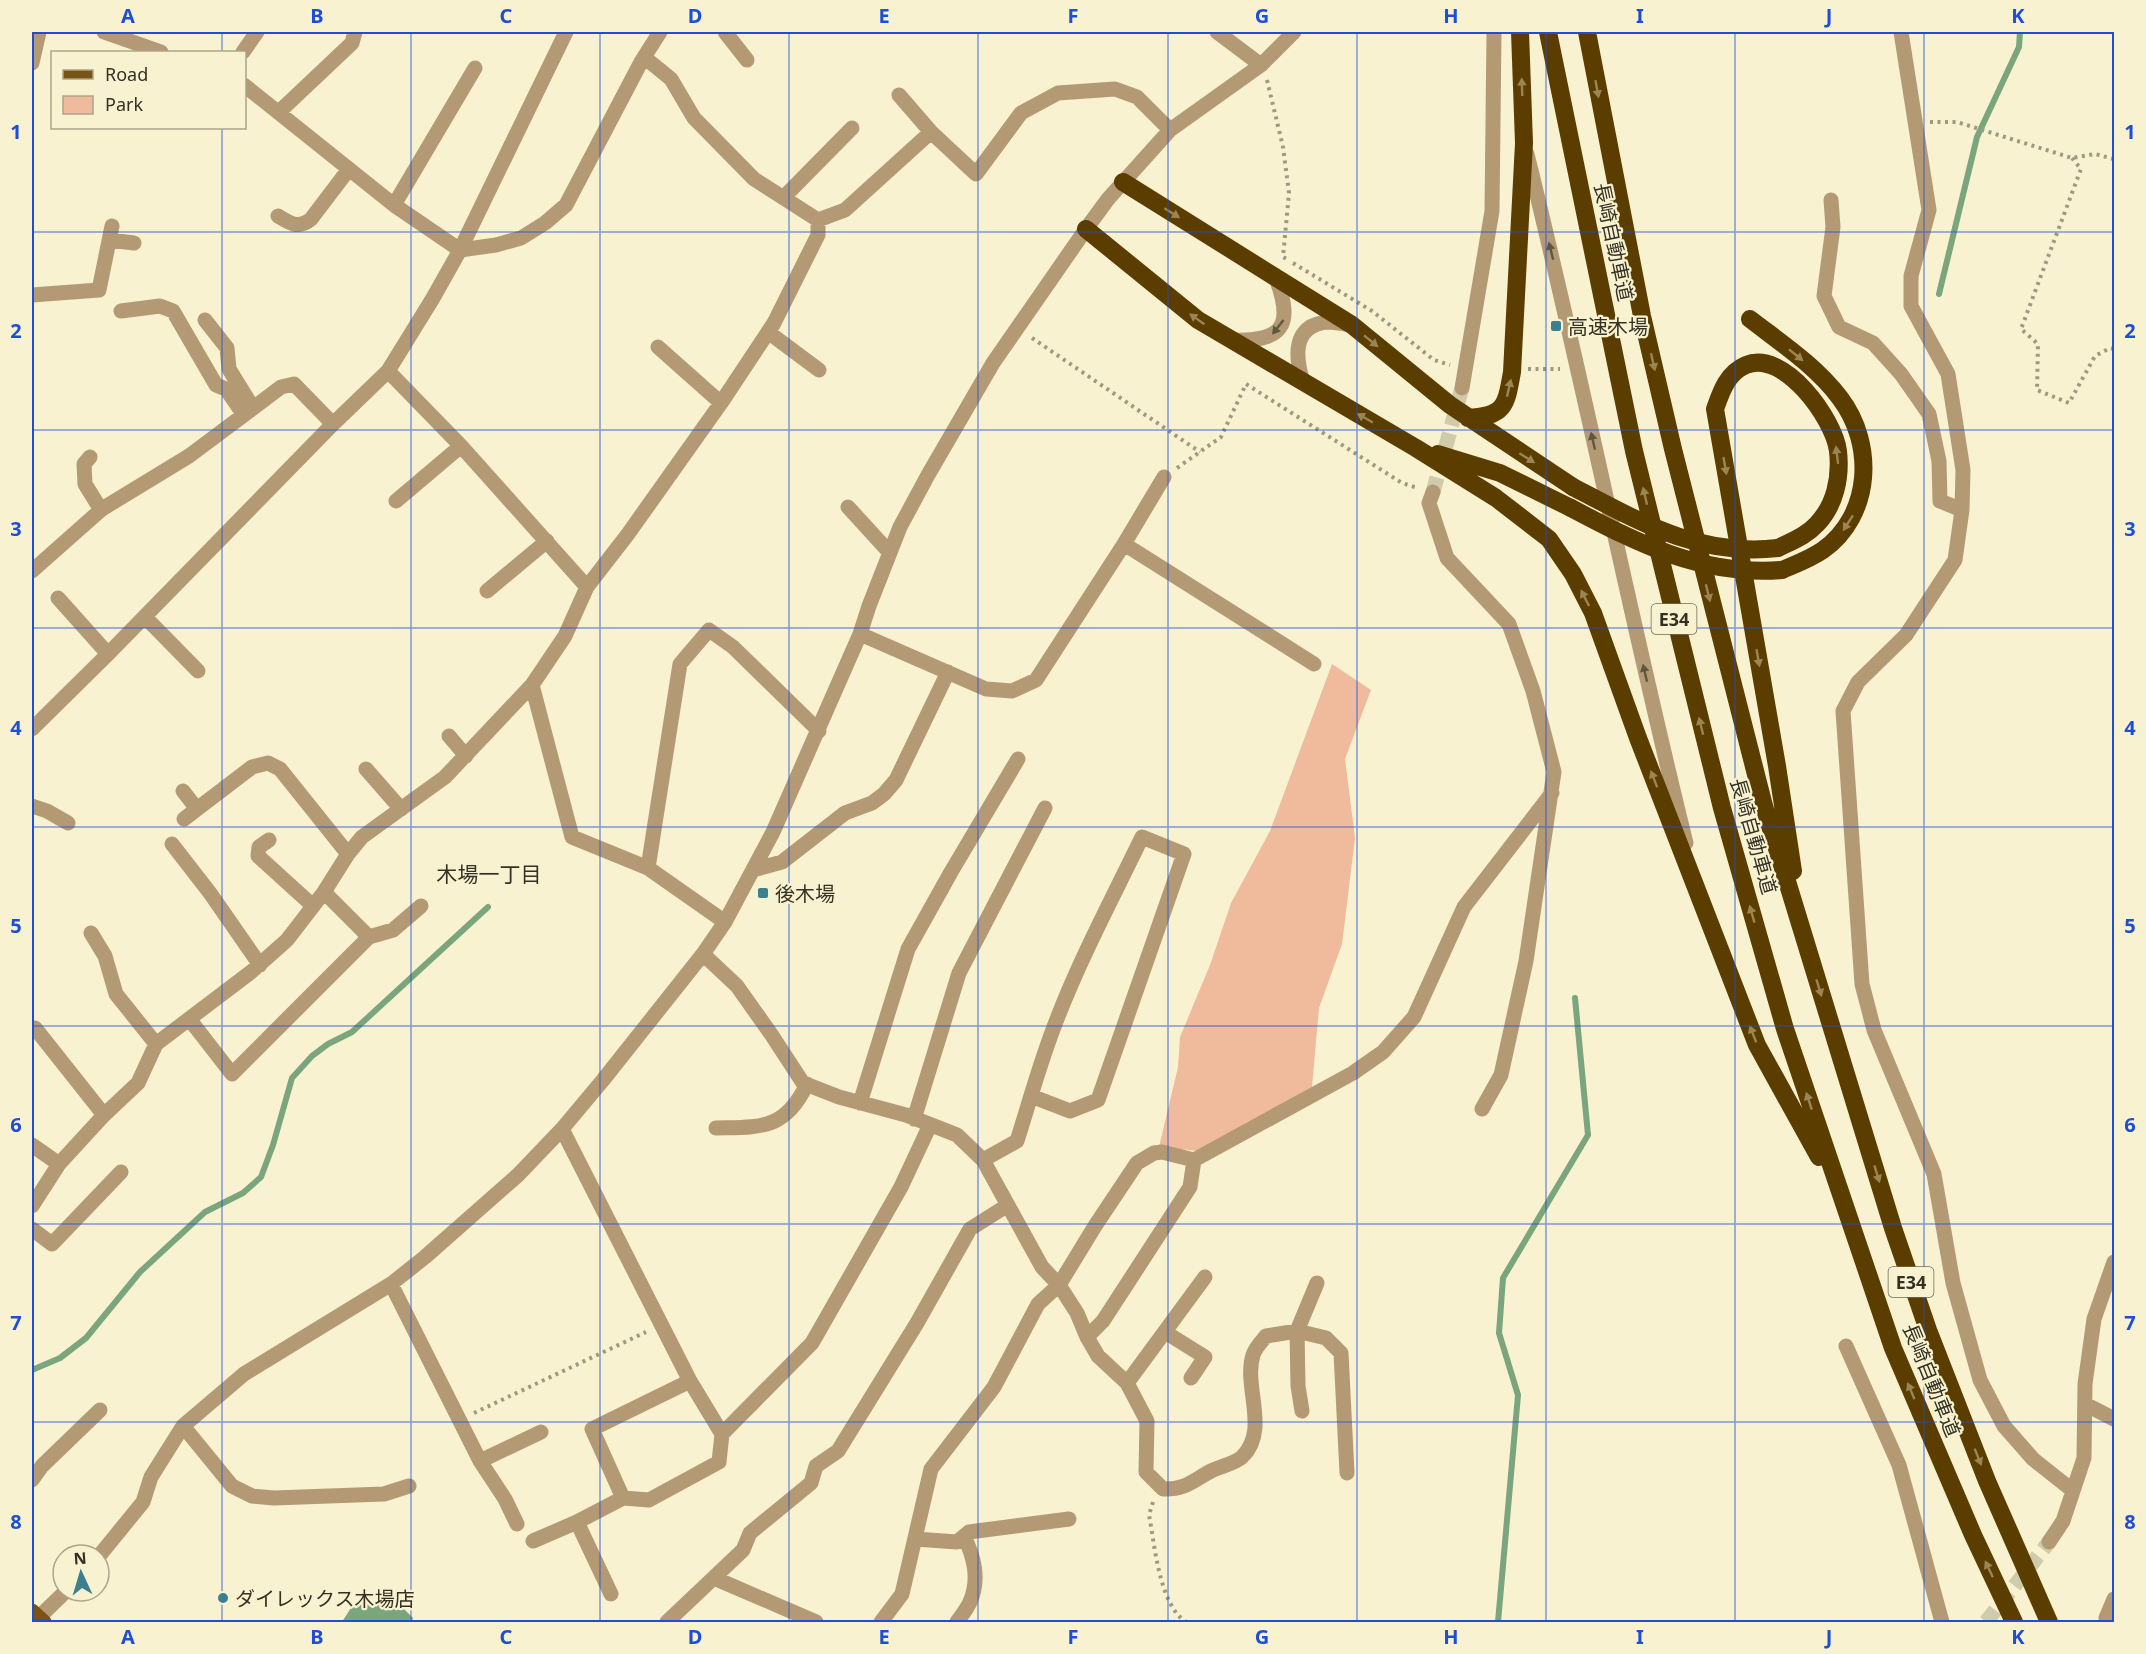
<svg xmlns="http://www.w3.org/2000/svg" width="2146" height="1654" font-family="'Noto Sans','Noto Sans JP',sans-serif">
	<style>
		.green { fill: #efbb9c }
		.water { fill: #7ba57c }
		.lines { fill: none; stroke-linecap: round; stroke-linejoin: round }
		.stream { stroke: #7ba57c; stroke-width: 6 }
		.minor-tunnel { stroke: #d1cbae; stroke-width: 15; stroke-dasharray: 15 8; stroke-linecap: butt }
		.path { stroke: #9e9a81; stroke-width: 4; stroke-dasharray: 3 4.5; stroke-linecap: butt }
		.minor { stroke: #b49a74; stroke-width: 15 }
		.major { stroke: #785311; stroke-width: 15 }
		.highway { stroke: #5c3d00; stroke-width: 18 }
		.highway-bridge { stroke: #5c3d00; stroke-width: 18 }
		.oneway { fill: #9a8553 }
		.oneway2 { fill: #615640 }
		.grid { fill: none; stroke: #1d4ed8; stroke-width: 1.5; stroke-opacity: 0.55 }
		.poi-dot { fill: #3c808f; stroke: #f8f2d0; stroke-width: 2 }
		.labels { text-anchor: middle; dominant-baseline: central; stroke-width: 4.5; stroke-linejoin: round; paint-order: stroke }
		.shield { fill: #f8f2d0; stroke: #6f6b58; stroke-width: 1.5 }
		.shield-label { font-size: 18px; font-weight: bold; fill: #343124 }
		.street-label { font-size: 20px; fill: #343124; stroke: #f8f2d0 }
		.poi-label { font-size: 20px; fill: #343124; stroke: #f8f2d0; text-anchor: start }
		.neighbourhood-label { font-size: 21px; fill: #343124; stroke: #f8f2d0 }
		.neatline { fill: none; stroke: #1d4ed8; stroke-width: 2 }
		.grid-label { font-size: 20px; text-anchor: middle; font-weight: bold; fill: #1d4ed8 }
	</style>
	<rect width="100%" height="100%" fill="#f8f2d0"/>
	<path class="green" d="M1332,664L1371,690L1345,759L1355,838L1342,944L1319,1008L1312,1087L1208,1152L1159,1147L1178,1067L1180,1037L1210,965L1231,903L1270,831Z"/>
	<path class="water" d="M354,1603L401,1606L413,1618L412,1622H342Z"/>
	<g class="lines">
		<path class="stream" d="M1939,294L1977,137L2019,47L2020,32
			M32,1370L60,1358L86,1338L140,1272L205,1212L243,1193L261,1177L273,1145L292,1078L312,1056L328,1044L352,1032L488,907
			M1498,1622L1518,1395L1499,1333L1503,1278L1588,1135L1575,998"/>
		<path class="minor-tunnel" d="M1433,492L1462,388
			M1986,1622L2049,1542"/>
		<path class="path" d="M1267,80L1283,147L1289,193L1283,257L1287,259
			M1930,122H1957L2072,158L2095,154L2114,159
			M2072,158L2081,169L2021,329L2038,344L2037,390L2069,403L2095,356L2110,348L2114,349
			M1293,263L1372,311L1434,360L1450,365
			M1032,338L1200,452
			M1528,369H1560
			M1177,468L1221,437L1246,384L1402,483L1418,488
			M474,1413L646,1332
			M1153,1502L1149,1515C1155,1546 1159,1604 1186,1622"/>
		<path class="minor" d="M104,32L161,52
			M725,32L747,60
			M1217,32L1261,65
			M1901,32L1929,210L1911,276V306L1948,374L1963,470L1962,510L1955,560L1906,635L1858,682L1843,711L1862,984L1874,1030L1934,1174L1953,1283L1980,1380L2004,1426L2033,1459L2072,1490
			M243,52L257,32
			M644,57L671,79L694,118L754,179L818,220
			M32,63L39,32
			M244,85L394,205L460,250L496,245L521,238L545,223L566,205L641,62L660,32
			M899,95L931,132
			M279,112L352,43L355,32
			M1527,154C1584,383 1629,614 1686,843
			M783,198L852,128
			M1831,200L1833,227L1824,296L1839,327L1873,343L1901,374L1929,414L1939,461L1940,501L1962,510
			M394,205L475,68
			M278,216C291,224 299,229 311,219L349,169
			M109,240L134,243
			M32,295L99,290L112,226
			M121,311L160,306L173,311L216,385L226,389L244,415
			M205,320L227,348L229,369L253,408
			M768,332L819,370
			M1231,340C1283,342 1294,326 1276,278
			M658,347L721,403
			M388,371L461,446L587,587
			M1303,382C1295,357 1292,325 1328,322C1335,322 1344,324 1352,325
			M1462,388L1492,211L1494,32
			M90,457L84,464L85,484L101,510
			M1433,492L1429,503L1447,558L1509,624L1533,691L1554,772L1526,961L1501,1075L1482,1109
			M396,501L461,446
			M848,507L890,553
			M1124,544L1314,664
			M32,571L102,509L189,456L281,387L294,384L333,424
			M487,591L547,541
			M58,598L108,654
			M145,617L198,671
			M860,634L986,689L1012,691L1036,680L1124,544L1164,477
			M532,685L572,837L648,868L725,922
			M32,729L108,654L333,424L388,371L433,298L460,250L566,32
			M449,736L466,756
			M366,769L401,809
			M183,791L197,809L252,767L268,763L280,769L348,854
			M32,806L47,811L68,823
			M184,819L197,809
			M269,840L259,847L258,856L312,905
			M172,844L210,893L260,965
			M648,868L680,664L709,630L733,647L819,731
			M753,870L782,862L845,813L872,803L884,794L896,780L948,672
			M91,933L105,956L116,994L156,1044
			M369,937L393,930L421,906
			M703,954L737,986L771,1034L803,1083L839,1097L906,1115L957,1135L983,1160L1042,1267L1059,1285L1077,1313L1087,1337L1098,1356L1127,1383L1147,1421L1146,1472L1163,1489C1186,1490 1193,1480 1213,1470C1222,1466 1236,1463 1242,1457C1270,1430 1243,1387 1253,1355C1255,1348 1262,1341 1266,1336L1297,1331L1326,1338L1341,1353L1347,1473
			M190,1020L232,1074L369,937L324,892
			M35,1028L104,1115
			M860,1103L908,949L951,872L1018,759
			M914,1119L959,973L1045,808
			M716,1128C761,1127 785,1130 807,1084
			M562,1129L690,1381L722,1434L719,1462L649,1500L623,1498L592,1429L690,1381
			M32,1145L59,1164
			M983,1160L1017,1141C1030,1100 1041,1059 1057,1019C1081,957 1113,897 1142,837L1184,854L1098,1100L1070,1111L1031,1096
			M32,1206L59,1164L104,1115L138,1083L156,1044L251,972L287,940L324,892L348,854L362,837L445,777L532,685L565,636L587,587L628,534L721,403L774,323L818,235V220L845,210L931,132L976,174L1021,113L1058,93L1115,89L1137,97L1170,130
			M32,1229L52,1244L121,1172
			M391,1284L480,1461L505,1499L517,1524
			M1165,1332L1205,1357L1191,1378
			M1087,1337L1103,1321L1190,1187L1194,1160L1353,1073L1383,1052L1414,1017L1464,907L1552,793
			M1846,1346L1899,1465L1942,1622
			M1127,1383L1205,1277
			M2085,1404L2114,1419
			M1302,1411L1298,1386L1297,1331L1317,1283
			M183,1426L232,1486L252,1496L274,1498L384,1494L409,1486
			M722,1434L812,1343L901,1187L930,1125
			M480,1461L541,1432
			M32,1480L42,1466L100,1410
			M915,1539L957,1542L969,1532L1069,1519
			M533,1541L577,1522
			M2049,1542L2063,1521L2084,1458L2085,1384L2094,1319L2114,1262
			M99,1556L143,1502L151,1477L183,1426L244,1374L391,1284L425,1257L518,1175L562,1129L603,1080L703,954L725,922L773,832L860,634L869,606L900,527L928,475L993,363L1086,229L1108,199L1170,130L1261,65L1294,32
			M714,1578L816,1622
			M611,1594L577,1522L623,1498
			M34,1622L66,1591
			M667,1622L743,1550L750,1533L811,1483L816,1466L838,1451L917,1323L970,1229L1008,1205
			M881,1622L902,1594L931,1469L994,1387L1038,1304L1059,1285L1095,1226L1137,1163L1154,1153L1162,1152L1194,1160
			M957,1622C961,1616 967,1609 970,1602C980,1579 974,1557 964,1536
			M2107,1622L2106,1618L2114,1599"/>
		<path class="major" d="M32,1611L44,1622"/>
		<path class="highway" d="M1548,32L1634,451L1722,808L1785,1029L1893,1348L1973,1535L2014,1622
			M1587,32L1642,316L1673,449L1764,806L1893,1228L1928,1330L1987,1481L2049,1622
			M1123,182L1352,325L1450,405L1573,487
			M1086,229L1198,320L1416,448L1496,498L1549,539L1573,574L1593,613L1638,738L1757,1045L1819,1157
			M1750,319C1781,343 1816,366 1840,398C1875,444 1872,515 1823,550C1810,559 1796,564 1782,570
			M1468,418C1505,416 1506,406 1512,372L1524,143L1520,32
			M1438,454L1500,473L1571,508
			M1778,548C1792,541 1806,536 1817,524C1835,505 1841,478 1838,451C1834,419 1784,349 1746,365C1727,373 1721,392 1715,409L1777,766L1793,871"/>
		<path class="highway-bridge" d="M1573,487C1640,522 1699,557 1778,548
			M1571,508C1639,544 1702,576 1782,570"/>
	</g>
	<defs><path id="oneway-solid" d="M-6-.8H1V-3.2L6.5 0L1 3.2V.8H-6Z" transform="scale(1.5)"/></defs>
	<g class="oneway">
		<use href="#oneway-solid" transform="translate(1522 87) rotate(-92)"/>
		<use href="#oneway-solid" transform="translate(1597 89) rotate(80)"/>
		<use href="#oneway-solid" transform="translate(1172 213) rotate(32)"/>
		<use href="#oneway-solid" transform="translate(1197 319) rotate(-145)"/>
		<use href="#oneway-solid" transform="translate(1371 341) rotate(39)"/>
		<use href="#oneway-solid" transform="translate(1796 355) rotate(39)"/>
		<use href="#oneway-solid" transform="translate(1653 362) rotate(77)"/>
		<use href="#oneway-solid" transform="translate(1509 388) rotate(-77)"/>
		<use href="#oneway-solid" transform="translate(1365 418) rotate(-150)"/>
		<use href="#oneway-solid" transform="translate(1837 455) rotate(-97)"/>
		<use href="#oneway-solid" transform="translate(1527 458) rotate(32)"/>
		<use href="#oneway-solid" transform="translate(1725 466) rotate(80)"/>
		<use href="#oneway-solid" transform="translate(1645 496) rotate(-103)"/>
		<use href="#oneway-solid" transform="translate(1848 523) rotate(123)"/>
		<use href="#oneway-solid" transform="translate(1708 593) rotate(76)"/>
		<use href="#oneway-solid" transform="translate(1585 598) rotate(-117)"/>
		<use href="#oneway-solid" transform="translate(1758 658) rotate(80)"/>
		<use href="#oneway-solid" transform="translate(1701 726) rotate(-104)"/>
		<use href="#oneway-solid" transform="translate(1654 779) rotate(-111)"/>
		<use href="#oneway-solid" transform="translate(1752 914) rotate(-106)"/>
		<use href="#oneway-solid" transform="translate(1819 988) rotate(73)"/>
		<use href="#oneway-solid" transform="translate(1753 1034) rotate(-111)"/>
		<use href="#oneway-solid" transform="translate(1809 1101) rotate(-108)"/>
		<use href="#oneway-solid" transform="translate(1877 1174) rotate(73)"/>
		<use href="#oneway-solid" transform="translate(1911 1391) rotate(-113)"/>
		<use href="#oneway-solid" transform="translate(1978 1457) rotate(68)"/>
		<use href="#oneway-solid" transform="translate(1989 1569) rotate(-115)"/>
	</g>
	<g class="oneway2">
		<use href="#oneway-solid" transform="translate(1551 251) rotate(-104)"/>
		<use href="#oneway-solid" transform="translate(1278 327) rotate(128)"/>
		<use href="#oneway-solid" transform="translate(1593 441) rotate(-103)"/>
		<use href="#oneway-solid" transform="translate(1645 673) rotate(-103)"/>
	</g>
	<path class="grid" d="M222,32V52M411,32V1622M600,32V1622M789,32V1622M978,32V1622M1168,32V1622M1357,32V1622M1546,32V1622M1735,32V1622M1924,32V1622M222,128V1622M32,232H2114M32,430H2114M32,628H2114M32,827H2114M32,1026H2114M32,1224H2114M32,1422H2114"/>
	<g class="poi-dot">
		<rect x="1550" y="320" width="12" height="12" rx="3"/>
		<rect x="757" y="887" width="12" height="12" rx="3"/>
		<circle cx="223" cy="1598" r="6"/>
	</g>
	<g class="labels">
		<g class="shield">
			<rect x="1651.5" y="604" width="45" height="30" rx="4.5"/>
			<rect x="1888.5" y="1267" width="45" height="30" rx="4.5"/>
		</g>
		<g class="shield-label">
			<text x="1674" y="619">E34</text>
			<text x="1911" y="1282">E34</text>
		</g>
		<g class="street-label">
			<text transform="translate(1614 242) rotate(78)">長崎自動車道</text>
			<text transform="translate(1754 836) rotate(74)">長崎自動車道</text>
			<text transform="translate(1932 1380) rotate(68)">長崎自動車道</text>
		</g>
		<g class="poi-label">
			<text x="1568" y="326">高速木場</text>
			<text x="775" y="893">後木場</text>
			<text x="235" y="1598">ダイレックス木場店</text>
		</g>
		<g class="neighbourhood-label">
			<text x="489" y="874">木場一丁目</text>
		</g>
	</g>
	<rect width="2146" height="1654" fill="none" stroke="#f8f2d0" stroke-width="66"/>
	<rect x="51" y="51" width="195" height="78" fill="#f8f2d0" stroke="#aaa58b" stroke-width="1.5"/>
	<rect x="63" y="70" width="30" height="9" fill="#785311" stroke="#aaa58b" stroke-width="1.5"/>
	<text x="105" y="81" font-size="18" fill="#343124">Road</text>
	<rect x="63" y="96" width="30" height="18" fill="#efbb9c" stroke="#aaa58b" stroke-width="1.5"/>
	<text x="105" y="111" font-size="18" fill="#343124">Park</text>
	<g transform="translate(81 1573) rotate(356)"><circle r="28" fill="#f8f2d0" stroke="#aaa58b" stroke-width="1.5"/>
	<path d="M0-4.5L10 22L0 15L-10 22Z" fill="#3c808f"/>
	<text y="-9" font-size="16" font-weight="bold" text-anchor="middle" fill="#343124">N</text>
	</g>
	<rect x="33" y="33" width="2080" height="1588" class="neatline"/>
	<g class="grid-label">
		<text x="128" y="23">A</text>
		<text x="317" y="23">B</text>
		<text x="506" y="23">C</text>
		<text x="695" y="23">D</text>
		<text x="884" y="23">E</text>
		<text x="1073" y="23">F</text>
		<text x="1262" y="23">G</text>
		<text x="1451" y="23">H</text>
		<text x="1640" y="23">I</text>
		<text x="1829" y="23">J</text>
		<text x="2018" y="23">K</text>
		<text x="16" y="139">1</text>
		<text x="2130" y="139">1</text>
		<text x="16" y="338">2</text>
		<text x="2130" y="338">2</text>
		<text x="16" y="536">3</text>
		<text x="2130" y="536">3</text>
		<text x="16" y="735">4</text>
		<text x="2130" y="735">4</text>
		<text x="16" y="933">5</text>
		<text x="2130" y="933">5</text>
		<text x="16" y="1132">6</text>
		<text x="2130" y="1132">6</text>
		<text x="16" y="1330">7</text>
		<text x="2130" y="1330">7</text>
		<text x="16" y="1529">8</text>
		<text x="2130" y="1529">8</text>
		<text x="128" y="1644">A</text>
		<text x="317" y="1644">B</text>
		<text x="506" y="1644">C</text>
		<text x="695" y="1644">D</text>
		<text x="884" y="1644">E</text>
		<text x="1073" y="1644">F</text>
		<text x="1262" y="1644">G</text>
		<text x="1451" y="1644">H</text>
		<text x="1640" y="1644">I</text>
		<text x="1829" y="1644">J</text>
		<text x="2018" y="1644">K</text>
	</g>
</svg>
